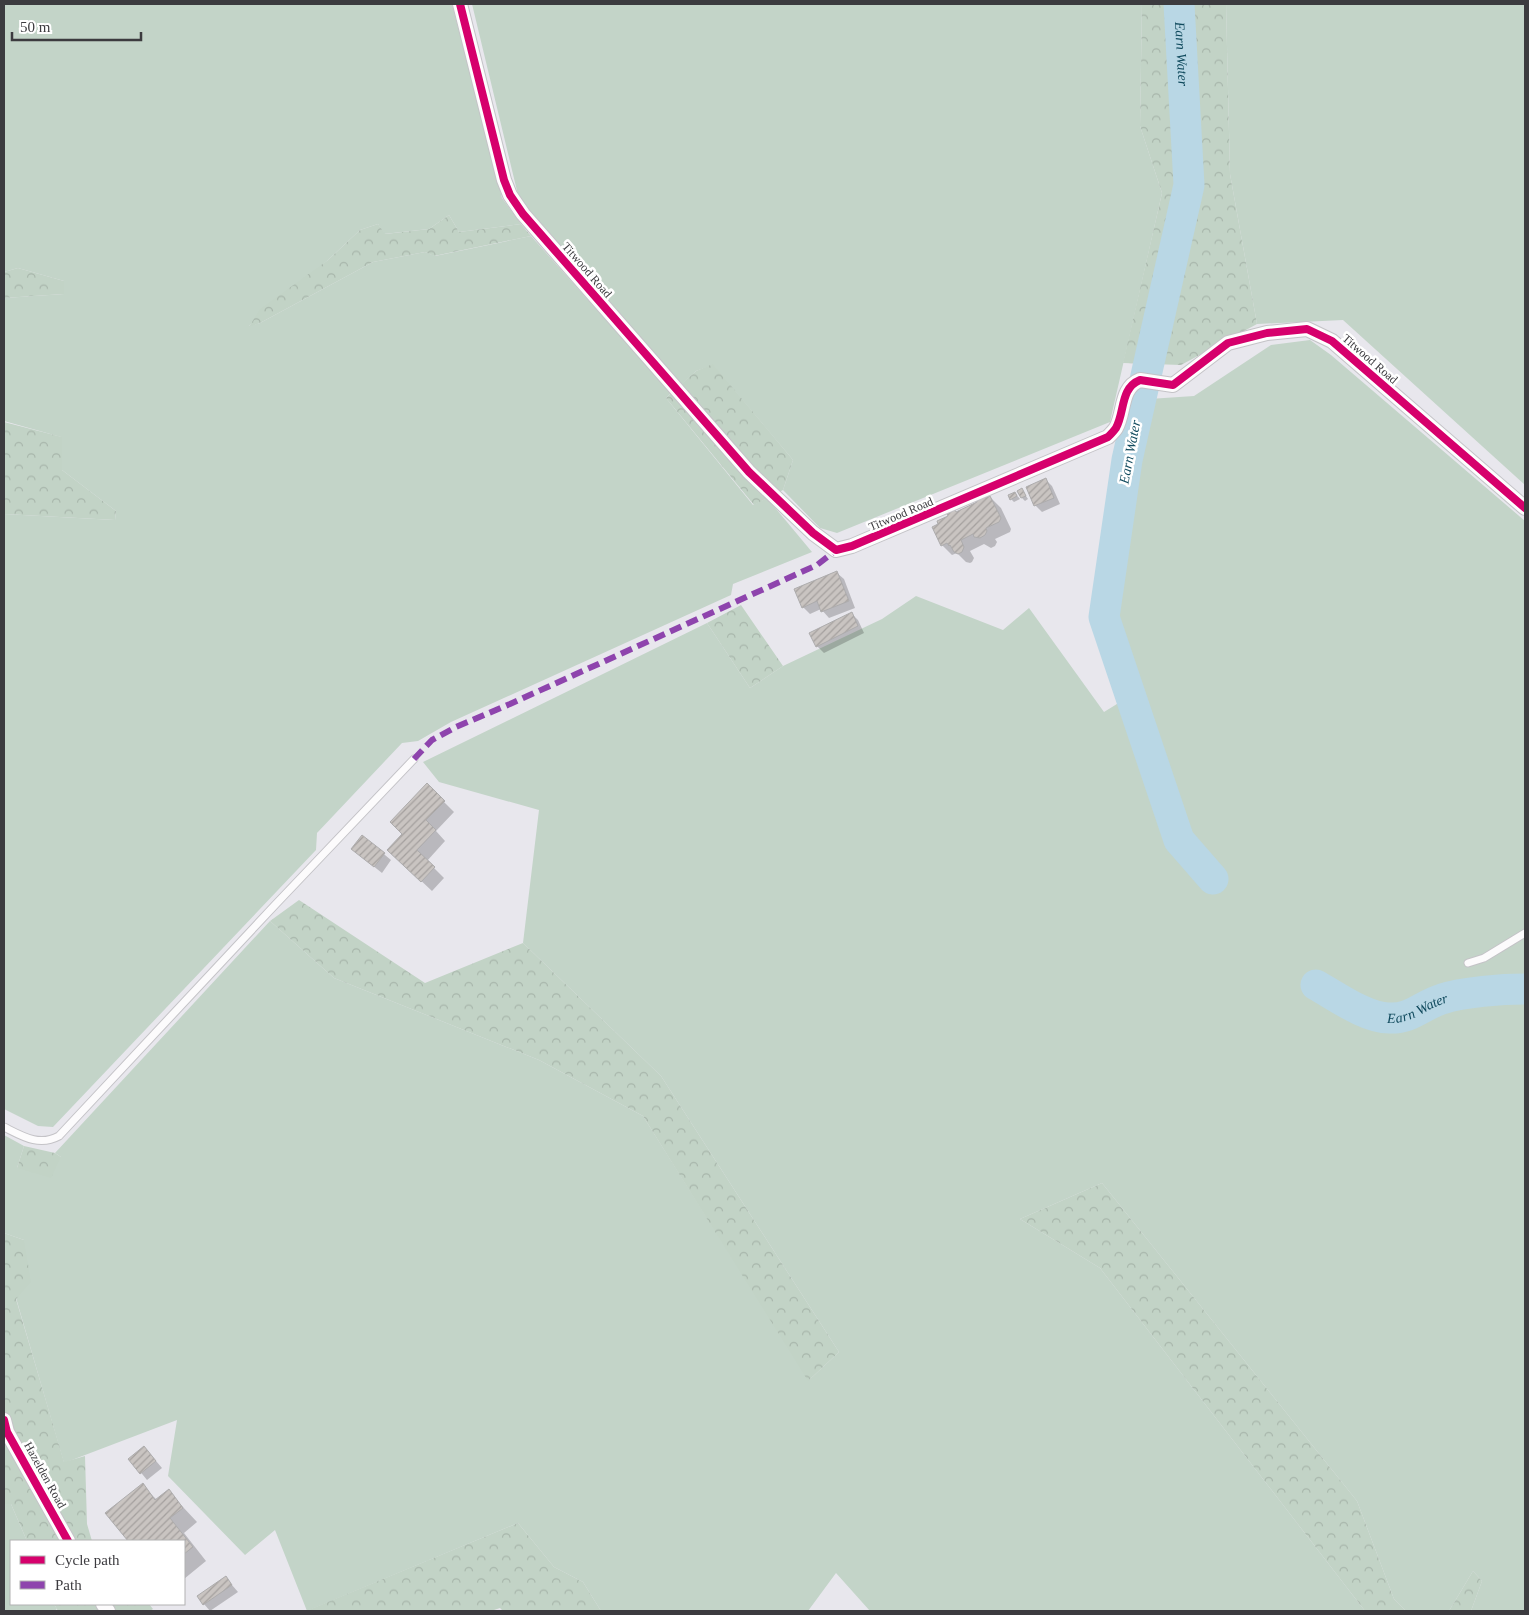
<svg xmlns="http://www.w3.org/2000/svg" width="1529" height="1615" font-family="'Times New Roman',serif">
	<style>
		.grass { fill: #c3d4c8 }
		.forest { fill: url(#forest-crowns) }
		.shadow { fill: #0003 }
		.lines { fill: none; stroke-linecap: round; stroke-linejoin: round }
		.river { stroke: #b9d7e5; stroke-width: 31 }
		.building { fill: url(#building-hatch); stroke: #adacad }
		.service-casing { stroke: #c4c3c7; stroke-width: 9 }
		.minor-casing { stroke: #c4c3c7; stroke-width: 16 }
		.service { stroke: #fcfbfc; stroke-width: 7 }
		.minor { stroke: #fcfbfc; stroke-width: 14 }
		.quiet { stroke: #8e44ad; stroke-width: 6; stroke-dasharray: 12 6; stroke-linecap: butt }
		.cycleway-casing { stroke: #fff; stroke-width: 11 }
		.cycleway { stroke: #d6006c; stroke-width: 8 }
		.labels { text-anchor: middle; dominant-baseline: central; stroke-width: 5; stroke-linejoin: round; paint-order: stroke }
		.street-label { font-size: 12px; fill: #3c3b3f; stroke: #fff }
		.water-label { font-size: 14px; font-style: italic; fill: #104a5d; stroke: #fff }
	</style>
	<defs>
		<pattern id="forest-crowns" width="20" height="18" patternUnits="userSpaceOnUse" patternTransform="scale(1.25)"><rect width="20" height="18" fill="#c2d3c6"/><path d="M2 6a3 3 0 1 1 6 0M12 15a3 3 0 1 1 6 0" fill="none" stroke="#a8b6ab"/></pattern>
		<pattern id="building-hatch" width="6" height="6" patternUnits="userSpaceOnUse" patternTransform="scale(1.25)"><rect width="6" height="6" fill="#c9c4c1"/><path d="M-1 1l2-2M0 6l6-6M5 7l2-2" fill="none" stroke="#a4a09e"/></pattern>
	</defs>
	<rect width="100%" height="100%" fill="#e8e7ed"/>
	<path class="grass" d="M4,4H452L502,198L521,224L459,232L449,215L429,229L384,234L378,224L360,230L328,260L249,326L260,323L373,262L425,252L435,256L531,236L671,393L666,398L753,505L767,498L812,552L733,584L731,595L451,722L418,741L402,743L317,833L316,850L53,1127L38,1126L4,1109V514L115,520L116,511L62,470L61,437L4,421V298L64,294V281L18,268L4,272Z
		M472,4H1142L1140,126L1162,193L1110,422L837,533L820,528L783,490L793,460L713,365L696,371L681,385L533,216L518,195Z
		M1226,4H1525V485L1343,320L1257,324L1230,174Z
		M1310,340L1331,355L1525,521V1611H1471L1482,1581L1473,1571L1449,1611H1406L1394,1599L1357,1501L1102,1183L1020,1219L1100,1268L1365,1611H870L836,1573L808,1611H601L583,1582L554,1567L518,1523L307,1611L275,1530L245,1555L168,1476L177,1420L64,1463L16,1298L24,1240L4,1233V1135L24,1146L17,1168L61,1157L55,1153L270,921L334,978L539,1060L643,1116L809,1380L839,1352L661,1076L523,943L539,810L439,782L423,762L707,623L750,688L783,666L882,619L916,596L1003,630L1029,608L1104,712L1125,699L1107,555L1122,438L1134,400L1194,396L1271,345Z
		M4,1504H11L27,1541H11V1604H54L57,1609L54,1611H4Z"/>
	<path class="forest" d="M1142,4H1226L1230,174L1257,324L1181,365L1123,363L1162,193L1140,126Z
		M449,215L459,232L521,224L531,236L434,256L425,252L373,262L260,323L249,327L260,309L328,260L360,230L378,224L385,234L429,229Z
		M18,268L64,281V294L4,298V272Z
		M713,364L793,460L783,490L754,505L666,398L696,371Z
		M4,422L62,437V470L116,511L115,520L4,514Z
		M741,605L783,666L750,688L707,623Z
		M299,900L425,983L523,943L661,1076L839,1352L808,1381L643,1116L539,1060L334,978L270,921Z
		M24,1146L55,1153L61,1157L51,1178L17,1168Z
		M1102,1183L1357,1501L1394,1599L1406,1611H1365L1100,1268L1020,1219Z
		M4,1233L24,1240L31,1282L16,1299L64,1462L85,1456L87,1524L92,1541H27L11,1504H4Z
		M518,1523L554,1567L583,1582L601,1611H503L500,1608L491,1611H306Z
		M1473,1571L1482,1581L1471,1611H1449Z
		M54,1604H149L153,1609L150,1611H58Z"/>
	<path class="shadow" d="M1046,480L1052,486L1060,504L1042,512L1035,505Z
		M1022,490L1028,499L1025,501L1022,498Z
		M1015,493L1020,499L1014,502L1011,499Z
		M990,497L1001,508L1011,529L1010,532L995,539L997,542L995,546L991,548L984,544L970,551L974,558L972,562L970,563L966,562L957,553L952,555L942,545L957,513Z
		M837,573L844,579L855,608L829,618L821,609L810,614L803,607Z
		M851,613L858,620L864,633L824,653L817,646Z
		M427,785L454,812L436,831L445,841L427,861L444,878L432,891L399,860L404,834Z
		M362,836L391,860L382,873L352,849Z
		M151,1455L162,1468L147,1480L130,1459Z
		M142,1485L157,1500L168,1491L197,1522L184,1533L206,1561L184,1579V1541H130L107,1513Z
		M226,1578L238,1592L210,1611L204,1604Z"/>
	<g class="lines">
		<g class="river">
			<path id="s1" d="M1179,4L1189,185L1127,460L1104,617L1179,840L1213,879"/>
			<path id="s2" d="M1316,985C1336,996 1366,1018 1389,1018C1412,1019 1422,1005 1442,999C1463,992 1502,989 1525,989"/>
		</g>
	</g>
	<path class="building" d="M1046,478L1054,498L1034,506L1026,487Z
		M1022,488L1026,496L1021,498L1017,491Z
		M1015,492L1017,496L1010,500L1008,495Z
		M983,495L985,498L990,496L1001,518L999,522L986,528L987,531L985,535L980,538L974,537L973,534L961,540L964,547L962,552L958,554L954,552L950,545L949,546L947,543L941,546L932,527L938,524L937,521L948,516L946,512L954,508L956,512L977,502L975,499Z
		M837,571L849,601L821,612L817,601L802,608L794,589Z
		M852,612L858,626L816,647L809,633Z
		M427,783L445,801L426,820L436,830L417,850L435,867L421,882L387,850L402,834L390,822Z
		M362,835L385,853L374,867L351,849Z
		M144,1446L156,1461L140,1474L128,1459Z
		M143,1483L155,1500L169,1489L183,1508L170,1518L193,1547L184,1554V1541H128L105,1513Z
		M226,1576L232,1585L203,1605L197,1596Z"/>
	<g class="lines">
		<g class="service-casing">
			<path id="service" d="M1468,963L1484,958L1525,933
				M4,1127C22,1136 39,1147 59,1136L275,905L414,759"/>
		</g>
		<g class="minor-casing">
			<path id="minor" d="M460,4L504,180L510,195L523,214L749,472L813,533L836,550L852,546L1108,437C1110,435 1114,431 1116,428C1125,412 1120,388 1140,380L1173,385L1228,343L1267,333L1307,329L1332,341L1525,508
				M4,1420L7,1432L68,1541
				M103,1604L108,1611"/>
		</g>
		<use href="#service" class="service"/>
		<use href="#minor" class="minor"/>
		<path class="quiet" d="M414,759L432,740L456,727L510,704L817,565L836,550"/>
		<g class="cycleway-casing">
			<path id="cycleway" d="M460,4L504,180L510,195L523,214L749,472L813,533L836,550L852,546L1108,437C1110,435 1114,431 1116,428C1125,412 1120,388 1140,380L1173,385L1228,343L1267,333L1307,329L1332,341L1525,508
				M4,1420L7,1432L68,1541"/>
		</g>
		<use href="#cycleway" class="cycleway"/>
	</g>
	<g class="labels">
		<g class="street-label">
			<text transform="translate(587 270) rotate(49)">Titwood Road</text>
			<text transform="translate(1370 359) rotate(41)">Titwood Road</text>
			<text transform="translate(901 514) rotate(-23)">Titwood Road</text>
			<text transform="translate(45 1475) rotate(61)">Hazelden Road</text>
		</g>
		<g class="water-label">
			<text stroke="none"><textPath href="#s1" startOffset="50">Earn Water</textPath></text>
			<text transform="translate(1130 452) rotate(-79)">Earn Water</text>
			<text stroke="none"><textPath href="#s2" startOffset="111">Earn Water</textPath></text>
		</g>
	</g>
	<rect width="1529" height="1615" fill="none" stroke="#3c3b3f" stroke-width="10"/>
	<rect x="10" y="1540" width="175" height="65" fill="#ffffff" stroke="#b1b1b2"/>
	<rect x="20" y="1556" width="25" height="8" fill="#d6006c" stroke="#b1b1b2"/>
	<text x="55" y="1565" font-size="15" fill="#3c3b3f">Cycle path</text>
	<rect x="20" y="1581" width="25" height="8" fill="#8e44ad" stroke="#b1b1b2"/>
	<text x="55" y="1590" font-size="15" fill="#3c3b3f">Path</text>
	<path d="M12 32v8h129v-8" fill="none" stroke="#3c3b3f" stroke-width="2.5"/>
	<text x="20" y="32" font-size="15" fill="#3c3b3f" stroke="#ffffff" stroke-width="4" paint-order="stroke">50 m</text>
</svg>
